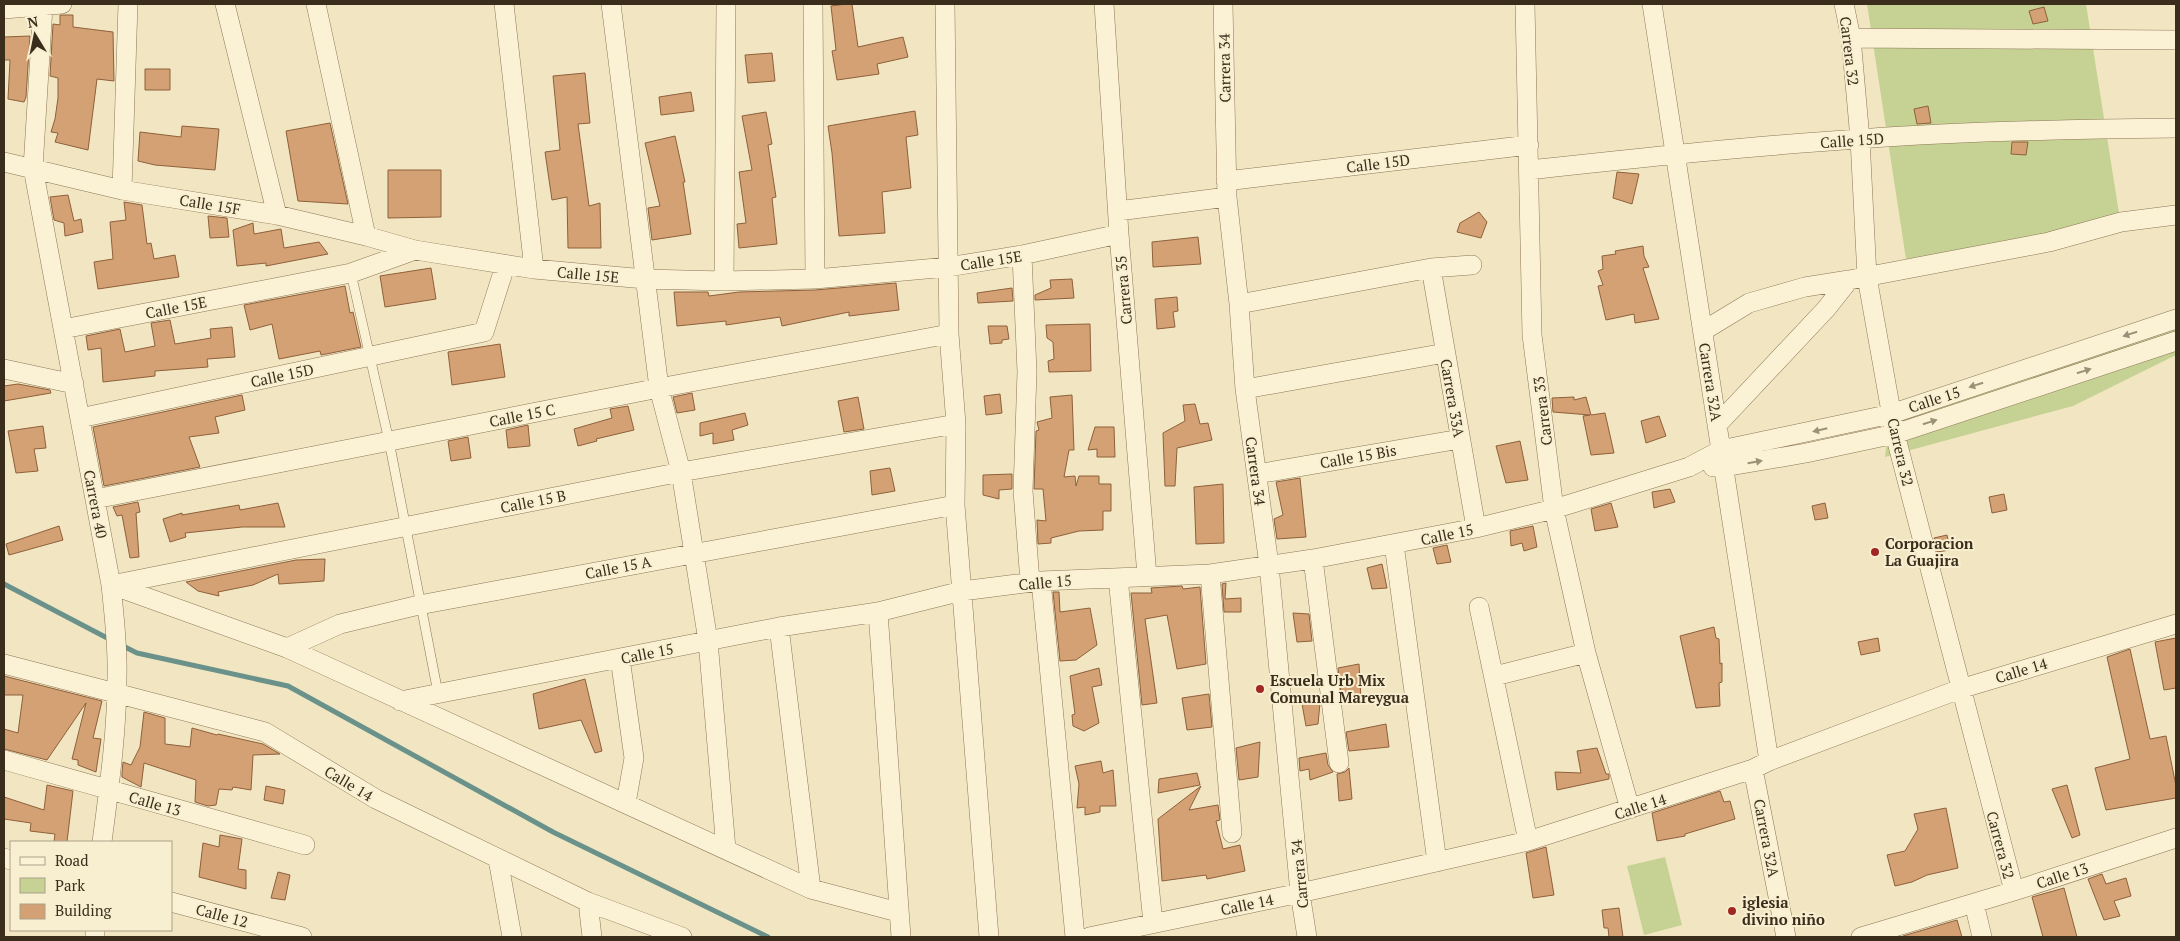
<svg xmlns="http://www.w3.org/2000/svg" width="2180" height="941" font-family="'PT Serif',serif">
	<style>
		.green { fill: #c6d194 }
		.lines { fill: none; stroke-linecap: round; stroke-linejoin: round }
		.stream { stroke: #6a928b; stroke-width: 5 }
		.building { fill: #d3a174; stroke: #8e603b }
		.service-casing { stroke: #8d7757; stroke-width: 10 }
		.minor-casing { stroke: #8d7757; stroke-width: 20 }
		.service { stroke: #fbf2d5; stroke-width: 9 }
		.minor { stroke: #fbf2d5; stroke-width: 19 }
		.oneway { fill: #9b9078 }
		.poi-dot { fill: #a12822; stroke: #f8efd1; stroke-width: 2 }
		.labels { text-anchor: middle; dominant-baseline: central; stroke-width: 4; stroke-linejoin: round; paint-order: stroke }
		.street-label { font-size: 15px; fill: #3b2d1c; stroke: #f8efd1 }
		.poi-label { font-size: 15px; font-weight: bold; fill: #3b2d1c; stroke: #f8efd1; text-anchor: start }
	</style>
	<rect width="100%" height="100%" fill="#f1e6c1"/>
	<path class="green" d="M1867,4H2086L2121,226L1906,259Z
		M2176,322V355L2073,406L1885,457L1889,424Z
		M1665,857L1682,925L1644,935L1627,866Z"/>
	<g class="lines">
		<path class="stream" d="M4,584L111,640
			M121,645L137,653L288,686L553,832L768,937"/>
	</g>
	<path class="building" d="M846,4H852L858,47L903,37L908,57L877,64L879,74L837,80L832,51L836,50L831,6Z
		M2044,7L2048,21L2033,24L2029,11Z
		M60,15H73V27L113,32L114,81L97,79L88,150L55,142L58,133L51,132L55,119L58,98V78L50,76L53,24L60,25Z
		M30,36L26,97L24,102L8,99L10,60H4V37Z
		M772,53L775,81L748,83L745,55Z
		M145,69H170V90H145Z
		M585,73L590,123L578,124L589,206L600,203L601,248H568L567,197L552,200L545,152L560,150L553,76Z
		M691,92L694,111L661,115L659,97Z
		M1928,106L1931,123L1917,124L1914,109Z
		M915,111L918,135L906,137L911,188L882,192L885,233L839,236L832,153L828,126Z
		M766,112L772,144L768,145L776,197L772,198L777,244L739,248L737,224L746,223L739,172L752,170L742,116Z
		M330,123L348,204L298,201L286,131Z
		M182,126L219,129L215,170L155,165L138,161L140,132L181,137Z
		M675,136L685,182H683L691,234L652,240L648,208L660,206L645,143Z
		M2012,142H2028L2026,155L2011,154Z
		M388,170H441V217L388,218Z
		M1617,172L1639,174L1632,204L1613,198Z
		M68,195L74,221L81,219L83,232L65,236L64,223L54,220L50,197Z
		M124,202L142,205L147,244L151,243L154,259L175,255L179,277L98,289L94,262L113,259L110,222L126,220Z
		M1479,212L1487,222L1481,238L1457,232L1460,223Z
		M208,216L227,218L229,237L210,238Z
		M253,223L254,234L281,229L284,248L319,242L328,254L266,266V263L237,266L233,230Z
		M1198,237L1201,264L1153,267L1152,242Z
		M1643,246L1644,256L1649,267L1643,268L1659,319L1635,323L1634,314L1606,320L1598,286L1603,285L1598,271L1603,269L1602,256L1616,254L1615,251Z
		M431,268L436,299L385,307L380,276Z
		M1072,279L1074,298L1035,300V295L1051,288L1050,280Z
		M896,283L899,310L849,316V312L782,326L780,317L726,325V321L677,326L674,292H708L709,296L739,292L815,290Z
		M345,286L350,313L353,312L361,347L321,355L320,351L279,359L272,324L250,330L244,305Z
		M1012,288L1013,301L978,303L977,293Z
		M1177,297L1178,311L1173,312L1175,327L1157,329L1155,299Z
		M170,320L175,344L211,338L210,329L232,327L235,357L207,359L208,367L155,371V376L103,382L101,348L88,350L86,336L120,329L125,352L155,346L151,323Z
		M1090,324L1091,371L1049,372L1048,361L1054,359L1053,342L1047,338L1046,325Z
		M988,326H1007L1009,339L1002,340V343L990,344Z
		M500,344L505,377L452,385L448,352Z
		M18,384L50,390L51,393L4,401V386Z
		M692,393L695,410L677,413L673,397Z
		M1000,394L1002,413L986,415L984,396Z
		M242,395L245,410L215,417L219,433L189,437L200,467L104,486L93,427Z
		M1072,395L1074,450H1069L1064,477L1075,476L1076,486L1079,476H1099V484H1111V511H1103V530L1079,531L1051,538V543L1038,544L1037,520L1046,521L1043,489H1034L1036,431L1039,430L1037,422L1052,418L1050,397Z
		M858,397L864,429L844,432L838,401Z
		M1574,397V400L1586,397L1591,415L1605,413L1614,453L1591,455L1583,416L1590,415L1553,412L1552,398Z
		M1195,404L1200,424L1208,423L1212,440L1177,448L1175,486H1165L1163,433L1185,421L1183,405Z
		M628,406L634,430L596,439L597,441L578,446L574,429L612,418L610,409Z
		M745,413L748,425L732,430L734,440L713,444V433L700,436V423Z
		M1659,416L1666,436L1646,443L1641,421Z
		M528,425L530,446L508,448L506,430Z
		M43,426L46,448L34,449L38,471L16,473L8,431Z
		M1095,427H1114L1115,457H1097V449L1088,450Z
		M468,437L471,458L451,461L448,441Z
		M1520,441L1528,480L1506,483L1496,446Z
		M890,468L895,491L872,495L870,471Z
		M1012,474V489L999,490V499L983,495V475Z
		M1300,478L1306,537L1277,539L1274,519L1283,515L1276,482Z
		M1223,484L1224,543L1196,544L1194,487Z
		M1670,489L1675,502L1654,508L1652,492Z
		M2004,494L2007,510L1992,513L1989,497Z
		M138,502L140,512L136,513L139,557L130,558L122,515L117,516L113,507Z
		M278,503L285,527H242L185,533L186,537L170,542L163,519L182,513V515L239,505L240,510Z
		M1611,503L1618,527L1595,531L1591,509Z
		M1825,503L1828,518L1815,520L1812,506Z
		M59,526L63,540L9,555L6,544Z
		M1533,526L1537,547L1524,551L1522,543L1511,546L1510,531Z
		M1947,535L1950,550L1937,552L1934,538Z
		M1447,545L1451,562L1437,564L1433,548Z
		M325,559L324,581L279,584L278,574L253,585L218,592L219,596L198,591L186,582L296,560Z
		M1382,564L1387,588L1372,589L1367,568Z
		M1226,583L1225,599L1241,598V612H1224L1222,584Z
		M1182,586L1183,589L1200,587L1206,664L1177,669L1167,615L1145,619L1157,703L1142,705L1131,593H1152L1151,588Z
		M1053,592H1059L1060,612L1090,608L1097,645L1076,660L1060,661Z
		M1293,613L1309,614L1312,641L1297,642Z
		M1714,627L1716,638L1719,639L1720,664L1722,663V682L1719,683L1720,706L1696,708L1680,636Z
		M1878,638L1880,651L1861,655L1858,642Z
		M2176,638V688L2164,690L2155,642Z
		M2130,649L2150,739L2166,736L2176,786V798L2106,810L2095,768L2130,759L2107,657Z
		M1359,664L1361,699L1342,701L1338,668Z
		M1099,668L1102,685L1092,687L1099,723L1084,731L1073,726L1072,715L1075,714L1070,676Z
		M4,676L102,701L93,738L101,739L96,772L78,765V760L72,759L86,703L47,760L4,749V729L18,733L23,695H4Z
		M585,679L602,751L595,753L581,720L539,729L533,694Z
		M1209,694L1212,727L1187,730L1182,698Z
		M1320,703L1318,724L1306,726L1302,704Z
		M144,712L165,718V744L190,747L192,728L217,735L218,734L263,744L280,754L253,755L251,790L233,787L232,790L219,789L216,805L208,806L195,802L196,780L144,763L141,787L139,786L122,777V773L123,762L131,765L140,747Z
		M1386,724L1389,747L1349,751L1346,732Z
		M1260,742L1258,777L1239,780L1236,748Z
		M1597,748L1606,774H1609V779L1557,790L1555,772L1581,773L1577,751Z
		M1326,753L1328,765L1333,772L1310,780L1309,769L1300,771L1299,758Z
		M1101,761L1103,773L1113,770L1116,806H1100V812L1085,815V807L1077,808L1079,784L1075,766Z
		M1349,768L1352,799L1339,801L1337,774L1345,772Z
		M1197,773L1200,785L1158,793L1159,779Z
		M47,785L73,791L67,842H54L55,834L30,831L31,823L4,819V797L44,810Z
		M2067,785L2080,835L2072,838L2052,789Z
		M266,786L285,790L283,804L264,800Z
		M1201,786L1189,810L1218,805L1220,820L1216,821L1223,849L1240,845L1245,871L1207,879L1206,875L1162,881L1158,819Z
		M1720,791L1724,802L1730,801L1735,819L1685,834V836L1657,841L1652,813Z
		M1946,808L1958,868L1927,875L1912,882L1895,886L1887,855L1905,851L1918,829L1914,814Z
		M220,835L242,839L238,869L246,870V889L199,877L203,843L219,847Z
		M1546,847L1554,895L1533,898L1526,853Z
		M278,872L290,875L285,900L271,898Z
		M2102,874L2106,884L2126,878L2131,896L2114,901L2120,916L2104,920L2088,879Z
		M2064,888L2077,937H2043L2032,897Z
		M1619,908L1623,937H1609L1608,928H1604L1602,910Z
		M1957,920L1962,937H1903V936Z"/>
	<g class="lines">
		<g class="service-casing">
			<path id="service" d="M351,273L389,441L438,693"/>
		</g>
		<g class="minor-casing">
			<path id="minor" d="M225,4L277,215
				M316,4L366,236
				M504,4L534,269
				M611,4L659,388L681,472L708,641L726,849
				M813,4L815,279
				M945,4L949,334L956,424L955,505L989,937
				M1104,4L1119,234L1147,576
				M1223,4L1227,197L1239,304L1245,389L1269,565L1300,893L1307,937
				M1525,4L1532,335L1554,509L1586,653L1630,809
				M1652,4L1769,761
				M1844,4L1851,38L1860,139L1867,277L1895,434L2014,891
				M43,6L33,168L111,585C114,615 118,646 117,677C117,732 109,788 102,842
				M4,9L62,4
				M1851,38L2176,40
				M4,162L122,190L277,215L366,236L415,250L534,269L645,279L724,281L815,279L948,267L1022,255L1119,234
				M1529,170C1639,158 1749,146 1860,139C1965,131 2071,129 2176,128
				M1226,181L1529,145
				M122,190L128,4
				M1118,211L1227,197
				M1022,255L1027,372L1023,491L1030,582
				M1431,268L1476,528
				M724,281L726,4
				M1239,304L1431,268L1472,265
				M63,329L351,273L415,250
				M1703,331L1749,303L1805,287L1849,280
				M4,369L74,384
				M1245,389L1445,353
				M80,418L484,332L505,266
				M1717,425L1826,309L1849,280L2049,242L2121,222L2176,215
				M1713,467H1724L1806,453L1895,434L2176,341
				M1257,474L1460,439
				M95,499L659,388L949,334
				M1394,544L1437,862
				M1313,559L1339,763
				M1210,574L1232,833
				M1118,578L1153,923
				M1041,581L1075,937
				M111,585L681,472L956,424
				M112,585L287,648L811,889L898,912
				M1479,607L1528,841
				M878,612L901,937
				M779,627L811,889
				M287,648L340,624L419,605L955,505
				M620,658L634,758L626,803
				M4,664L265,732L376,799L588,902L682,937
				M1495,676L1586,653
				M400,701L779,627L878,612L962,591L1041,581L1210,574L1313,559L1476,528L1554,509L1689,467L1721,450L1891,414L2176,319
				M4,760L305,845
				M1753,769L1786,937
				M4,858L11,860
				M498,859L512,937
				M171,902L302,937
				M588,902L592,937
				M1974,903L1982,937
				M95,937V930
				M1089,937L1300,893L1528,841L1753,769L1769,761L1960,689L2176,624
				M1861,937L2014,891L2176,838"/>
		</g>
		<use href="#service" class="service"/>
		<use href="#minor" class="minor"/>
	</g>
	<defs><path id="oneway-solid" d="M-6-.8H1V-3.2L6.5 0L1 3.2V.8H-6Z" transform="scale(1.25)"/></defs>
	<g class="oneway">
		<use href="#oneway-solid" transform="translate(2130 334) rotate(162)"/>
		<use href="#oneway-solid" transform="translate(2084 371) rotate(-18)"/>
		<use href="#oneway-solid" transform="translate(1976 385) rotate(162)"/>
		<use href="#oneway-solid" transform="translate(1930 422) rotate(-18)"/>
		<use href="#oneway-solid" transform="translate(1820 430) rotate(167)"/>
		<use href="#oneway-solid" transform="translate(1755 462) rotate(-10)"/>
	</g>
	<g class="poi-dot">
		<circle cx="1875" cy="552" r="5"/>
		<circle cx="1260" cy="689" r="5"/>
		<circle cx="1732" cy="911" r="5"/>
	</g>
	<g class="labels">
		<g class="street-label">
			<text transform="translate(1850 51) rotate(83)">Carrera 32</text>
			<text transform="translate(1224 68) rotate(-91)">Carrera 34</text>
			<text transform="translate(1852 140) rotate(-4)">Calle 15D</text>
			<text transform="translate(1378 163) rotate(-7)">Calle 15D</text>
			<text transform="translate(210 204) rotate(9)">Calle 15F</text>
			<text transform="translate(991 260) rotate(-9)">Calle 15E</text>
			<text transform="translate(588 274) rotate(5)">Calle 15E</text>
			<text transform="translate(1123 290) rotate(-95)">Carrera 35</text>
			<text transform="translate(176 307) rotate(-11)">Calle 15E</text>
			<text transform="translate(282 375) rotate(-12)">Calle 15D</text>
			<text transform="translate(1711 382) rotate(81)">Carrera 32A</text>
			<text transform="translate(1453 398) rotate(80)">Carrera 33A</text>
			<text transform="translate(1934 399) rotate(-18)">Calle 15</text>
			<text transform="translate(1542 411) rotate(-97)">Carrera 33</text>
			<text transform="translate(522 415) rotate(-11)">Calle 15 C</text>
			<text transform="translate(1901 452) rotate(77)">Carrera 32</text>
			<text transform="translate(1358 456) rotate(-10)">Calle 15 Bis</text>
			<text transform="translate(1256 471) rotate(82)">Carrera 34</text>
			<text transform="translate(533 501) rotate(-11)">Calle 15 B</text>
			<text transform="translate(96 504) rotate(79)">Carrera 40</text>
			<text transform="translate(1447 534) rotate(-12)">Calle 15</text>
			<text transform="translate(618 567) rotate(-11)">Calle 15 A</text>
			<text transform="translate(1045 582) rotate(-5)">Calle 15</text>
			<text transform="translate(647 653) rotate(-11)">Calle 15</text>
			<text transform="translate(2021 670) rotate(-17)">Calle 14</text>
			<text transform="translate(349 783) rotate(31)">Calle 14</text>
			<text transform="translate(155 803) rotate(16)">Calle 13</text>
			<text transform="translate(1640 806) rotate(-18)">Calle 14</text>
			<text transform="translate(1767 838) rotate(79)">Carrera 32A</text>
			<text transform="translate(2001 845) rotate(75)">Carrera 32</text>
			<text transform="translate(1299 874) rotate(-96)">Carrera 34</text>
			<text transform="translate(2062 875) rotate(-18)">Calle 13</text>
			<text transform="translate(1247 904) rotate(-12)">Calle 14</text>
			<text transform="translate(222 915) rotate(15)">Calle 12</text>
		</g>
		<g class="poi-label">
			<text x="1885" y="543">Corporacion<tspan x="1885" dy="17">La Guajira</tspan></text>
			<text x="1270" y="680">Escuela Urb Mix<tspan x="1270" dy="17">Comunal Mareygua</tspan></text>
			<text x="1742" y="902">iglesia<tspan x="1742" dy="17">divino niño</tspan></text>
		</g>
	</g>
	<rect width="2180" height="941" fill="none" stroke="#3b2d1c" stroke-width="10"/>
	<rect x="10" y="841" width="162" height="90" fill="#f8efd1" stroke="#aca189"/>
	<rect x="20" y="857" width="25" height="8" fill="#fbf2d5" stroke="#aca189"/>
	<text x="55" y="866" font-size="15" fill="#3b2d1c">Road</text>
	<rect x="20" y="878" width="25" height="15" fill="#c6d194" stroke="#aca189"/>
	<text x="55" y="891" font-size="15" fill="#3b2d1c">Park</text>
	<rect x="20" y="904" width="25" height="15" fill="#d3a174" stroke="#aca189"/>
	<text x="55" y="916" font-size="15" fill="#3b2d1c">Building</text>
	<g transform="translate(35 35) rotate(350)" stroke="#f8efd1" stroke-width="4" paint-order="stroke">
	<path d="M0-4L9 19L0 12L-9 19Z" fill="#3b2d1c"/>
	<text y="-8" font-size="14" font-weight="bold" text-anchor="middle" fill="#3b2d1c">N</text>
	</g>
</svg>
